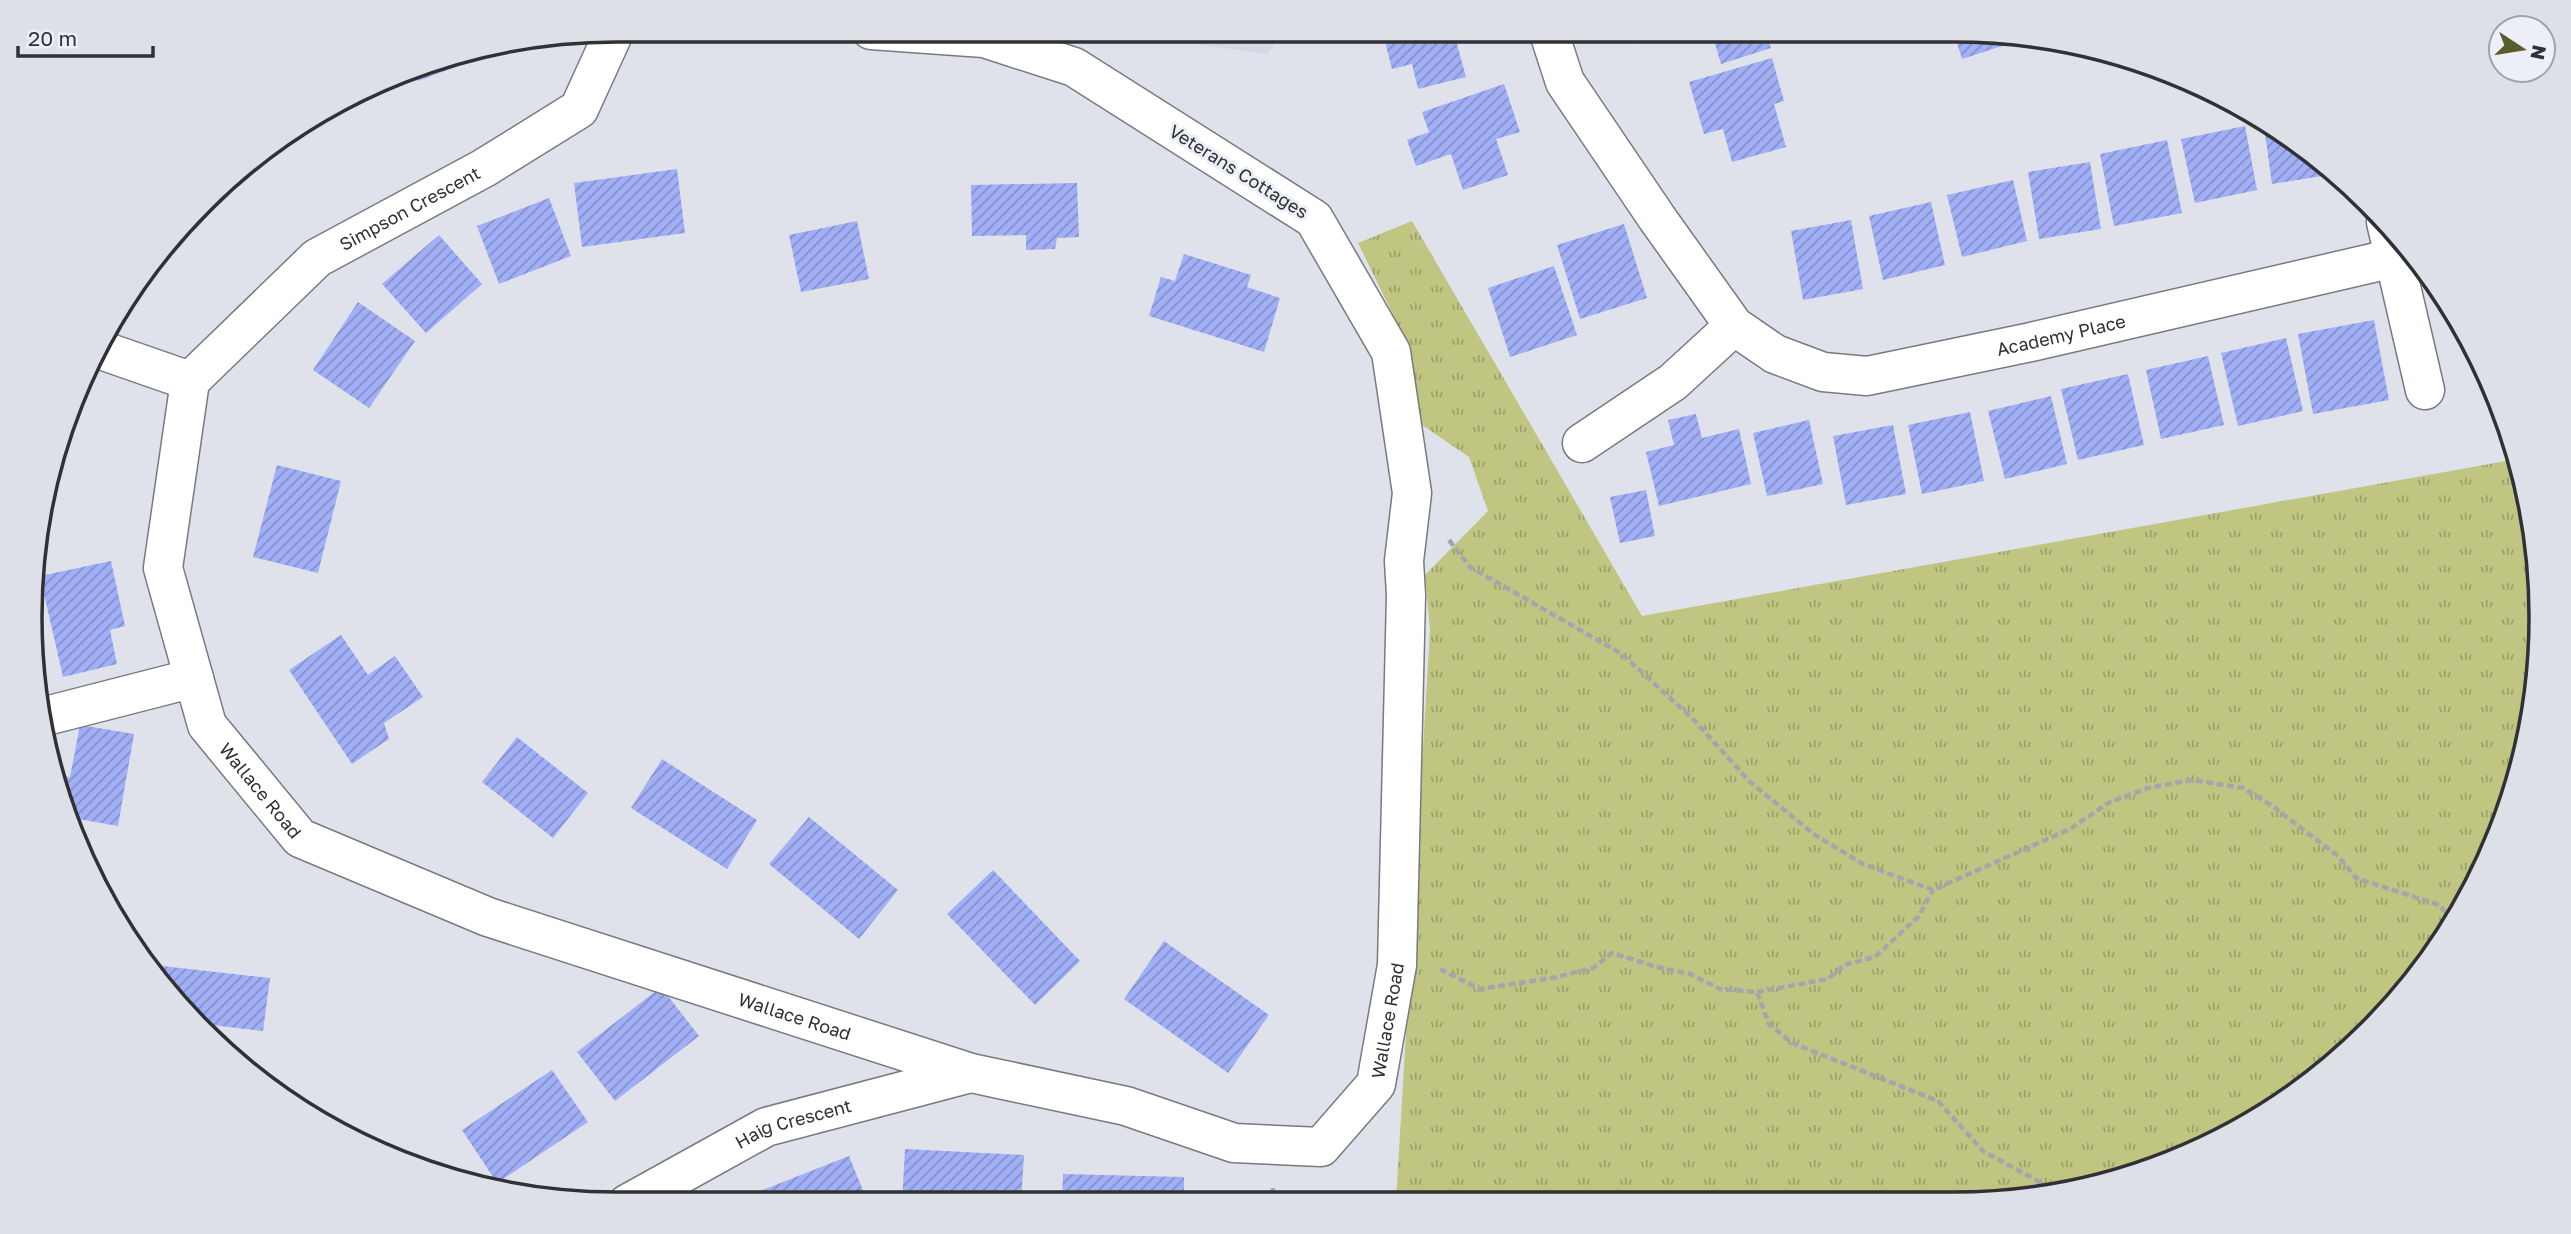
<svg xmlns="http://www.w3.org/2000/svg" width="2571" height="1234" font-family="'Golos Text',sans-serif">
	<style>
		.built { fill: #d3d7e6 }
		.grass { fill: url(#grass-tufts) }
		.building { fill: url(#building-hatch) }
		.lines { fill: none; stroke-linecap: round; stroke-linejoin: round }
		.minor-casing { stroke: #787a81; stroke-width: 41 }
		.path { stroke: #a4a6ad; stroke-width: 4.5; stroke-dasharray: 7 3.5; stroke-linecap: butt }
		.minor { stroke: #fff; stroke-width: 38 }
		.labels { text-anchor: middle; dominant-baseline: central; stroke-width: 6; stroke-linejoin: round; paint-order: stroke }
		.street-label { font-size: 18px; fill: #303134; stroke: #edeff8 }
		.rim { fill: none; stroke: #303134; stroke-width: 3.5 }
	</style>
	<defs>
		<pattern id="grass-tufts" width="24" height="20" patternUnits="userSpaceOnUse" patternTransform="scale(1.75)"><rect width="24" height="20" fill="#c0c681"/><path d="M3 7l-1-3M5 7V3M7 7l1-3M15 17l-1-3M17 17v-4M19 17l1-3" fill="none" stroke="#9ca16a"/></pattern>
		<pattern id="building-hatch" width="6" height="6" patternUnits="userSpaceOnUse" patternTransform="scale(1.75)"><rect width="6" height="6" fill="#a1aff6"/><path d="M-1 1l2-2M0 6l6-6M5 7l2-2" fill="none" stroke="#848fc8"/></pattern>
	</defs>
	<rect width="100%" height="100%" fill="#e0e2eb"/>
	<path class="built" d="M1092,30H1287L1267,54Z"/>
	<path class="grass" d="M1412,221L1642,616L2517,459L2530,503L2541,617L2530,732L2496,842L2420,975L2311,1083L2178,1160L2031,1199L1396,1201L1430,630L1425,575L1488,511L1469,457L1422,425L1406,341L1358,243Z"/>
	<path class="building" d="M1382,30H1462L1454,33L1466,77L1418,89L1412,64L1392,69Z
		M1630,30H1672L1673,34L1633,44Z
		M1701,30H1765L1771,48L1721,64L1713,37L1704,39Z
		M1953,30H1954L2030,37L1962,59Z
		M460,56L463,64L418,81L413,69L428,61Z
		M1772,58L1784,101L1774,104L1786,147L1732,162L1723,129L1704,134L1689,82Z
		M1504,84L1520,132L1496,139L1508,175L1463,190L1451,154L1416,166L1407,140L1429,132L1422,112Z
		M2263,119L2281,129L2335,174L2272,184Z
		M2245,126L2257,190L2195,203L2181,139Z
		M2167,140L2182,213L2114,226L2100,154Z
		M2090,162L2101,229L2039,239L2028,172Z
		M677,169L685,233L582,247L574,183Z
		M2013,180L2027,241L1962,257L1947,195Z
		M1077,183L1079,237L1057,238L1055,249L1026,250V235L972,236L971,185Z
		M549,198L571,256L499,284L477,226Z
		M1931,202L1945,265L1883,280L1869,216Z
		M1851,220L1863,289L1803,300L1791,231Z
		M857,221L869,279L801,292L789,235Z
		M1624,224L1647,298L1580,319L1557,245Z
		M439,235L482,284L426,333L382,284Z
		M1184,254L1251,275L1247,287L1280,298L1264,352L1149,316L1161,277L1175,281Z
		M1554,266L1577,335L1510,357L1488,288Z
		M358,302L415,341L369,408L313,370Z
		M2374,320L2389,400L2313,414L2298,334Z
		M2286,338L2303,411L2238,426L2221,353Z
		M2208,356L2224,425L2161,439L2146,370Z
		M2128,374L2144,445L2078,460L2061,389Z
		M2051,396L2067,464L2005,479L1988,411Z
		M1970,412L1984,481L1922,494L1908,425Z
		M1696,414L1702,438L1739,429L1751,484L1659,506L1646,452L1674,445L1668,420Z
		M1809,420L1823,484L1767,496L1753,433Z
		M1893,425L1906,494L1846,505L1833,436Z
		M277,465L341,481L318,573L253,557Z
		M1646,490L1655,536L1620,543L1610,497Z
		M111,561L125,626L110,630L117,664L63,677L40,576Z
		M341,635L368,675L395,656L423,697L384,723L389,739L352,764L289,670Z
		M80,725L134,734L118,826L73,818L60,775L70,777Z
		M517,737L588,793L553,838L482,782Z
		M662,759L757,820L727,869L631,808Z
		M809,817L898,890L859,939L769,864Z
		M993,870L1080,961L1035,1005L947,914Z
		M1164,941L1269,1015L1228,1073L1124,999Z
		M153,965L270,978L263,1031L195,1023Z
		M661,987L699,1036L615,1101L577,1052Z
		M552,1070L588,1122L497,1183L462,1130Z
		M905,1149L1024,1155L1021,1203H902Z
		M849,1156L868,1203L747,1204L745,1197Z
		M1063,1174L1184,1177V1202L1062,1203Z"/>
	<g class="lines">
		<g class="minor-casing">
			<g id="minor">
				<path id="s1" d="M1548,30L1565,82L1657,218L1734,326L1775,354L1823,372L1867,376L2031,342L2394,258"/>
				<path d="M2386,222L2425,390"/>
				<path id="s2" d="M98,349L190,381L163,568L207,725L300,838L488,917L971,1073L1126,1106L1234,1143L1321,1147L1376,1084L1397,965L1406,595L1404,561L1412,493L1391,352L1314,219L1074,67L984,38L871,30"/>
				<path id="s3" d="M190,381L317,258L484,168L579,109L615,30"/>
				<path d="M1582,443L1673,382L1734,326"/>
				<path d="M42,717L194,678"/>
				<path id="s4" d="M627,1204L766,1127L971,1073"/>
			</g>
		</g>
		<path class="path" d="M1449,540L1470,567L1622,654L1694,720L1750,782L1815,835L1863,864L1933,890L2070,829L2110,802L2148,788L2192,780L2243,788L2271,805L2339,857L2356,878L2439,905L2452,919
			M1440,969L1480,989L1552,978L1593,968L1612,953L1657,967L1690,974L1720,989L1757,992L1769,1024L1792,1043L1938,1101L1983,1151L2058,1192
			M1757,992L1828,979L1844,965L1875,957L1919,916L1933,890
			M1273,1188V1202"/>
		<use href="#minor" class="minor"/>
	</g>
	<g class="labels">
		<g class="street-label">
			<text transform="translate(1239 171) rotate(32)">Veterans Cottages</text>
			<text stroke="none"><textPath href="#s3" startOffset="282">Simpson Crescent</textPath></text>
			<text stroke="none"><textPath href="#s1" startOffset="695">Academy Place</textPath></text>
			<text stroke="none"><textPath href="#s2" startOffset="534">Wallace Road</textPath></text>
			<text stroke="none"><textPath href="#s2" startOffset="1122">Wallace Road</textPath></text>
			<text stroke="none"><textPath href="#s2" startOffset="1815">Wallace Road</textPath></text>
			<text stroke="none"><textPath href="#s4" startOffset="186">Haig Crescent</textPath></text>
		</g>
	</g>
	<path d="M0 0H2571V1234H0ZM617 42H1954A575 575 0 0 1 2529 617V617A575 575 0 0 1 1954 1192H617A575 575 0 0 1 42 617V617A575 575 0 0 1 617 42Z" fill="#dee0e8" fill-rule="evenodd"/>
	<path class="rim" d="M617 42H1954A575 575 0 0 1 2529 617V617A575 575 0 0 1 1954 1192H617A575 575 0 0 1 42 617V617A575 575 0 0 1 617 42Z"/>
	<g transform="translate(2522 49) rotate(102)"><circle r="33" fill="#edeff8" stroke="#a1a3aa" stroke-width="2"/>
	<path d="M0-5L12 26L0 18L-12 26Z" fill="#5a5d2b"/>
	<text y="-10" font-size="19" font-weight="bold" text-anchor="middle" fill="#303134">N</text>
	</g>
	<path d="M18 46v10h135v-10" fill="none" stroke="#303134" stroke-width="3.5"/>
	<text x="28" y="46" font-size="21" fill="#303134" stroke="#edeff8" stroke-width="5" paint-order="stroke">20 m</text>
</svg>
